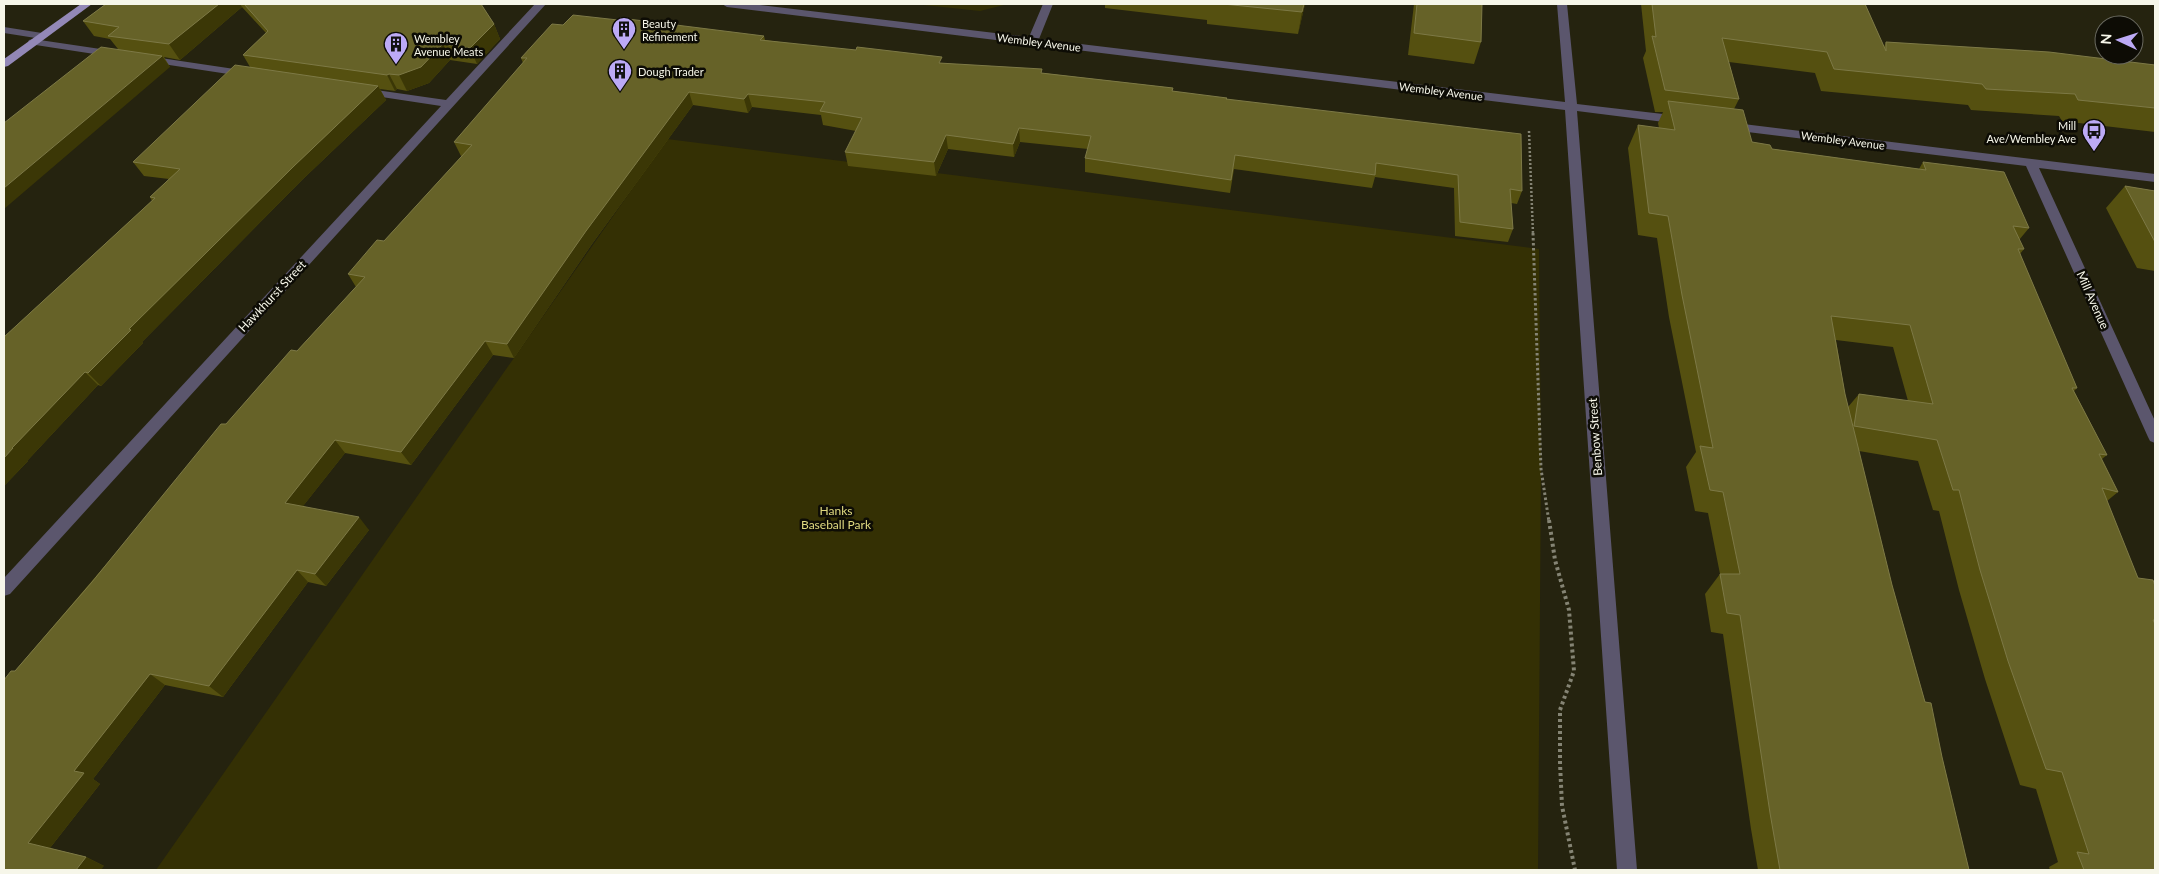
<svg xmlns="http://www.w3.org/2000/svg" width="2159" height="874" font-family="Lato,sans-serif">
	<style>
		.green { fill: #343004 }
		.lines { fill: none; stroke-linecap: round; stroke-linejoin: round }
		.path-far2 { stroke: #858474; stroke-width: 2.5; stroke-dasharray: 2 2; stroke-linecap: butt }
		.path-far1 { stroke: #858474; stroke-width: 3; stroke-dasharray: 2.5 2.5; stroke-linecap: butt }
		.path { stroke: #858474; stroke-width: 4; stroke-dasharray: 3 3; stroke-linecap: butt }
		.minor { fill: #5b566d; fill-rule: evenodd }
		.major { fill: #9388b7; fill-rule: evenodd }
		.wall { fill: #555010; fill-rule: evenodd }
		.shaded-wall { fill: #3b3706 }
		.building { fill: #666228; stroke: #7d7946 }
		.labels { text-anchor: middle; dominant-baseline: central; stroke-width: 5; stroke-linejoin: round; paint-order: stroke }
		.far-poi-label { font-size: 11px; fill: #f6f6e9; stroke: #0d0c05; text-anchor: start }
		.far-street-label { font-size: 11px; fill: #f6f6e9; stroke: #0d0c05 }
		.street-label { font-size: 12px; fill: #f6f6e9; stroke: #0d0c05 }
		.park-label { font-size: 12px; fill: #e0da80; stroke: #0d0c05 }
	</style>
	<rect width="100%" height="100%" fill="#25230f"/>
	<path class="green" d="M914,4H1008L980,11Z
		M667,139L1539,249L1541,469L1538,870H156Z"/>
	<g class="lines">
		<path class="path-far2" d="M1529,131L1533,234"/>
		<path class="path-far1" d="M1533,233L1541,469L1549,522"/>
		<path class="path" d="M1549,520L1555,560L1569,610L1574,671L1560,710V763L1562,806L1575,870"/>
		<path class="minor" d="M535,4H546L10,594L4,596V578L441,106L362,94L358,93L356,91L358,89L362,88L446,100Z
			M722,4H751L1029,37L1043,4H1053L1039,39L1565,102L1557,4H1567L1577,104L1680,116L1686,120L1680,124L1577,111L1637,870H1617L1565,110L727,7Z
			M4,27L42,33L47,36L42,39L4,33Z
			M33,39L114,51L120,54L114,57L29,44L28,42L29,40Z
			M147,56L248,71L254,74L248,77L143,61L141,59Z
			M1727,122L2155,174V182L2039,168L2155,421V443L2150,441L2148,437L2026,166L1723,129L1721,126L1723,123Z"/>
		<path class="major" d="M81,4H92L8,66L4,67V59Z"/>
	</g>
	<path class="wall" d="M106,4H481L494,24L500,39L477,64L450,60L429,83L407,91L397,89L395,91L380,89L386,100L302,180L142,342L143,343L101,386L98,385L27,461H28L4,486V337L152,201L150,197L169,179L144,176L133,162L250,67L243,55L266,33L242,7L180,60L164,57L170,67L118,49L110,39L94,36L83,21Z
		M1105,4H1305L1298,34L1207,24V20L1105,8Z
		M1414,4H1482L1481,42L1474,64L1408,55Z
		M1641,4H1865L1884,47L1886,42L2155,65V132L2062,121L2059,116L1971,110L1968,105L1821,91L1815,73L1729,62L1739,99L1734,109L1752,142L1772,149L1919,169L1923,162L2029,228L2019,240L2024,249L2020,254L2077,388L2074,391L2107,455L2102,459L2118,492L2107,501L2138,578L2155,586V870H2050L2049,867L2058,862L2036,789L2020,785L1985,679L1959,590L1939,511L1933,510L1918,461L1859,451L1892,585L1925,702L1942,757L1969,870H1758L1751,829L1723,634L1711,632L1705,594L1720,574L1708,513L1695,511L1686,467L1696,452L1669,317L1657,238L1638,235L1628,148L1638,125L1659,128L1658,123L1663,112H1655L1643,58L1646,51ZM1836,340L1893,347L1908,401L1859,394L1848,407L1845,394Z
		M563,25L764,36L765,40L942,63L1043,73L1173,88L1172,91L1226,99L1522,191L1517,204L1511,203L1513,229L1508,242L1455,236L1454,188L1375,177L1372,188L1234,169L1230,193L1085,172V158L1088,149L1020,142L1014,157L948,149L936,176L848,166L845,152L856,131L823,125L821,115L752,107L748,113L693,105L592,244L514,358L493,355L411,465L345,453L303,506L369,530L326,586L308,582L223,697L165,685L93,779L100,784L50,848L86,857L104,866L4,870L15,671L226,424L297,351L356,287L348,274L384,241L462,156H461L454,142L523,63L521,58Z
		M2125,186L2155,191V272V271L2137,268L2106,208Z"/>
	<path class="shaded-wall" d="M219,4H240L242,7L180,60L169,44Z
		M1304,4H1305L1298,34L1302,12Z
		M494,24L500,39L477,64L470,48Z
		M443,44L450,60L429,83L407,91L399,75Z
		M162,56L170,67L4,209V188Z
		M389,74L397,89L395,91L387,75Z
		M378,86L386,100L302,180L142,342L143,343L101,386L88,373L129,329L293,167Z
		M689,92L693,105L592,244L514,358L507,344L586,231Z
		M748,94L752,107L748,113L744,99Z
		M1019,128L1020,142L1014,157L1013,144Z
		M946,135L948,149L936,176L934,162Z
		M485,341L493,355L411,465L401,452Z
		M85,372L98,385L27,461H28L4,486V458L12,448Z
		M335,440L345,453L296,515L285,503Z
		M359,517L369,530L326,586L315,574Z
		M297,570L308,582L223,697L209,686Z
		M150,674L165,685L93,779L100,784L46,853L28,843L74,771Z
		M86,857L104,866L101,870H76Z"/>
	<path class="building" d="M106,4H219L169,44L108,36L119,27L83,21Z
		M244,4H481L494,24L470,48L443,44L421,67L399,75L389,74L387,75L243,55L268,31Z
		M1223,4H1304L1302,12Z
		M1417,4H1482L1481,42L1414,33Z
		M1652,4H1865L1886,51V42L2049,52L2155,65V108L2078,100L2075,94L1986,89L1982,84L1834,69L1827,52L1722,38L1739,99L1665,90L1652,36L1656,37Z
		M573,15L618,20L620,18L764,36L760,40L856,50L857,47L942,57L939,63L1042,69L1041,73L1173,88L1172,91L1227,98L1226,99L1521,134L1522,191L1510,189L1513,229L1460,222L1458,175L1376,163L1375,175L1235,155L1231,180L1085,158L1091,136L1019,128L1013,144L946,135L934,162L845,152L862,118L820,111L825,102L748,94L744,99L689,92L586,231L507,344L485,341L401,452L335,440L285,503L359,517L315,574L297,570L209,686L150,674L74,771L84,773L28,843L86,857L76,870H4V680L11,671H15L92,582L221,424H226L291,350L297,351L365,277L348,274L377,240L384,241L472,145L454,142L527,58H521L552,24L563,25Z
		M101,47L162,56L4,188V123Z
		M235,65L378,86L293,167L129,329L131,330L88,373L85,372L12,448H13L4,458V337L155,198L150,197L180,169L133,162Z
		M1668,101L1743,110L1752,142L1770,145L1772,149L1926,170L1923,162L2004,172L2029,228L2013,226L2024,249H2018L2077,388H2072L2107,455L2099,454L2118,492L2102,488L2138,578L2153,580L2155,586V620H2153L2155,624V870H2084L2077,852L2089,854L2062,772L2046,769L2008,661L1980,570L1959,490H1953L1937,440L1854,426L1859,394L1933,404L1910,325L1831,316L1845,394L1892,585L1925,702L1931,703L1942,757L1969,870H1780L1770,813L1740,615L1727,613L1720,574H1740L1723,492L1710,490L1700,446L1713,448L1682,295L1668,216L1649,213L1638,125L1675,130Z
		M2125,186L2155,191V242Z"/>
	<defs>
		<g id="building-pin" transform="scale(1.25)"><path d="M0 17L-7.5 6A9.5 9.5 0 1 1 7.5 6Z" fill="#bcaaf6" stroke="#0d0c05"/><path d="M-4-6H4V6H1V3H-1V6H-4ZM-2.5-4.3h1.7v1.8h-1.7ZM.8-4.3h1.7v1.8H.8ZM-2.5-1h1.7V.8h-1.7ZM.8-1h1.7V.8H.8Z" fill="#111"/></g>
		<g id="bus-pin" transform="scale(1.25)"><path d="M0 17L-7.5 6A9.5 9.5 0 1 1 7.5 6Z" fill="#bcaaf6" stroke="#0d0c05"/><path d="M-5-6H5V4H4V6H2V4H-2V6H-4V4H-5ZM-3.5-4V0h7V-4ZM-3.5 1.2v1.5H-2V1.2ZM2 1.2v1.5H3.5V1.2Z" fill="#111"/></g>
	</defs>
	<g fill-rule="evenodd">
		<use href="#building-pin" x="624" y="29"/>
		<use href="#building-pin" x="396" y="44"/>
		<use href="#building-pin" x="620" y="71"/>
		<use href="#bus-pin" x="2094" y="131"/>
	</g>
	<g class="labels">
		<g class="far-poi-label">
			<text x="642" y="23">Beauty<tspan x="642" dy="13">Refinement</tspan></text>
			<text x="414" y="38">Wembley<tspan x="414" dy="13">Avenue Meats</tspan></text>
			<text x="638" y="71">Dough Trader</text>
			<text x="2076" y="125" text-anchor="end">Mill<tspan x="2076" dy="13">Ave/Wembley Ave</tspan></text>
		</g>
		<g class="far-street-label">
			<text transform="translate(1039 42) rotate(7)">Wembley Avenue</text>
			<text transform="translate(1441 91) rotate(7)">Wembley Avenue</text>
			<text transform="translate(1843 140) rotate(7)">Wembley Avenue</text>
		</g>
		<g class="street-label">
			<text transform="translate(272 296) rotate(-47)">Hawkhurst Street</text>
			<text transform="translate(2093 300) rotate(66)">Mill Avenue</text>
			<text transform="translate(1595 437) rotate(-94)">Benbow Street</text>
		</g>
		<g class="park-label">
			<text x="836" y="510">Hanks<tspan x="836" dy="14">Baseball Park</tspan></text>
		</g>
	</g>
	<rect width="2159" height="874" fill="none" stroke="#f6f6e9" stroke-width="10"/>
	<g transform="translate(2119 40) rotate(274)"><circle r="24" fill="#0d0c05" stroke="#6a6a60"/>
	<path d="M0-4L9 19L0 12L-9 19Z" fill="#bcaaf6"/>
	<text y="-8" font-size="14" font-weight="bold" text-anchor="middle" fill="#f6f6e9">N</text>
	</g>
</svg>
